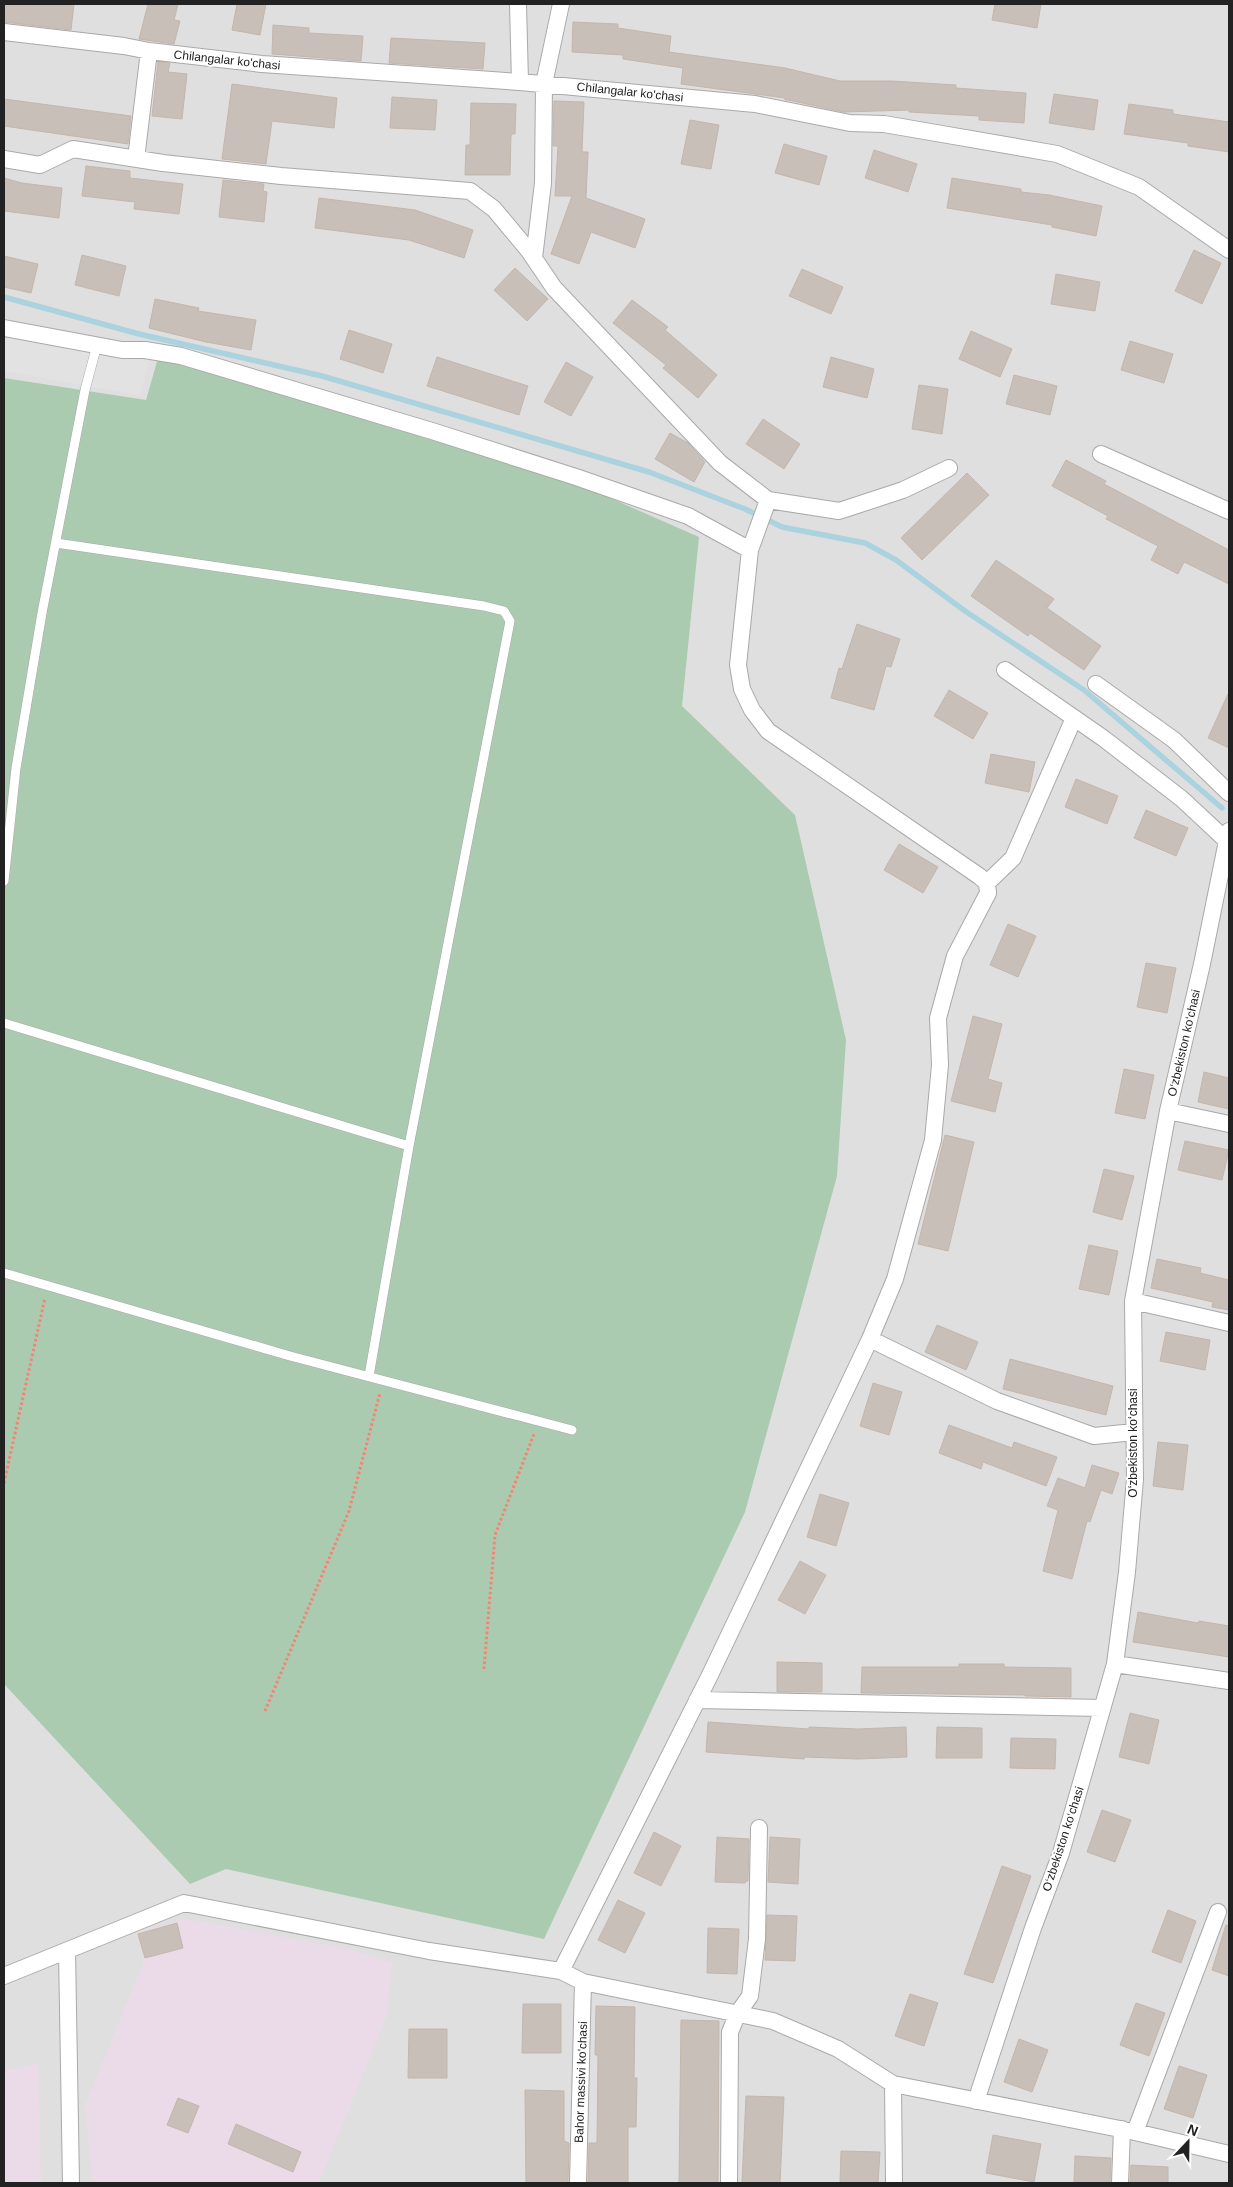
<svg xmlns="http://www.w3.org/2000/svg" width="1233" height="2187" font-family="Helvetica,sans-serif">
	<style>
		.residential { fill: #e0dfdf }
		.industrial { fill: #ebdbe8 }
		.cemetery { fill: #aacbaf }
		.parking { fill: #e2e2e2 }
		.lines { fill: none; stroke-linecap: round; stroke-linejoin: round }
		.stream { stroke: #aad3df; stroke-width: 5.5 }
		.building { fill: #c7bfb8; stroke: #c4b6ab }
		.service-casing { stroke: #a9a9a9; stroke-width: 10 }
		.minor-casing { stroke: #a9a9a9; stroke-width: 18 }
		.path { stroke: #fa8072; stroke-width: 3; stroke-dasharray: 2.5 2.5; stroke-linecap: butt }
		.service { stroke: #fff; stroke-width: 9 }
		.minor { stroke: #fff; stroke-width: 16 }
		.labels { text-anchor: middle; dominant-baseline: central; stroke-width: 4; stroke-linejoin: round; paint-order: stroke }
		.street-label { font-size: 12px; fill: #222; stroke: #fff }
	</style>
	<rect width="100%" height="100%" fill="#f2efe9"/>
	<path class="residential" d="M4,4H1229V2183H4Z"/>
	<path class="industrial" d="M186,1919L353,1950L392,1963L386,2017L319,2183H104L93,2182L85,2106L145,1958L138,1934Z
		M38,2064L41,2183H4V2071Z"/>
	<path class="cemetery" d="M158,358L576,483L699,537L682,706L795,815L846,1040L837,1176L745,1512L544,1939L226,1869L190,1884L4,1684V378L146,400Z"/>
	<path class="parking" d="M4,325L150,356L140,395L4,371Z"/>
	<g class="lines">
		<path class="stream" d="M4,297L139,334L322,376L649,472L745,509L782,527L865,543L896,560L965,611L1084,690L1222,808"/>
	</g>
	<path class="building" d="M4,4H74L71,30L4,22Z
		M148,4H178L174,20L180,21L174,44L139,39Z
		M237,4H266L260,35L232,30Z
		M995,4H1041L1037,28L992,20Z
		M573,22L618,24V28L671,36L669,52L785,68L840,81H892L956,85V88L1026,93L1024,123L979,120V116L909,112V110L844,112L788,100H785V98L681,84L683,68L623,59V55L572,52Z
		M273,25L309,28V33L363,36L361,61L272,54Z
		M391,38L485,43L483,69L389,63Z
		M158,62L170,63L168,72L187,74L182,119L152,116Z
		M232,84L337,98L334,128L272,121L266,164L222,159Z
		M1054,94L1098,100L1094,130L1049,123Z
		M392,97L437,100L435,130L390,128Z
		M4,99L131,116L128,144L4,126Z
		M554,101L584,102L582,152H588L586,198L645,219L635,248L591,232L579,264L551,254L572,196H555L558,146H553Z
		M471,103L516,104L515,134H511L510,175H465L466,145H470Z
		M1129,104L1173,110V114L1229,122V152L1188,146V143L1124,134Z
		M690,120L719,125L711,169L681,164Z
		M784,144L827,156L819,185L775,173Z
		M874,150L917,164L908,192L865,178Z
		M86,166L130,171V178L183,184L179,214L134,209L135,202L82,196Z
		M4,178L22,183L62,188L59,218L4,211Z
		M952,178L1021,189V192L1049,195L1102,206L1096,236L1052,227V225L947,208Z
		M223,180L264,184L263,191L267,192L264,222L219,217Z
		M319,198L415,210L473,230L464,258L409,240L315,228Z
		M1194,250L1221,263L1202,304L1175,291Z
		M82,255L126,266L119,296L75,285Z
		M4,256L38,264L31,293L4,287Z
		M515,268L548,299L527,321L494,290Z
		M802,269L843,287L831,314L789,296Z
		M1056,274L1100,282L1095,311L1051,304Z
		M155,299L199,308L198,311L256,320L251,350L206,342L149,328Z
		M632,300L668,327L665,330L717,375L698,398L663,368L666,365L613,323Z
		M349,330L392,344L383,373L340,359Z
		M971,331L1012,349L1000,377L959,359Z
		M1130,341L1173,354L1164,383L1121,370Z
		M437,357L528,386L519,415L427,386Z
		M831,357L874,369L867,398L823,387Z
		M566,362L593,377L571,416L544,402Z
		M1014,375L1057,386L1050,415L1006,404Z
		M919,385L948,389L942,434L912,429Z
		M763,419L800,444L784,469L746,444Z
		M670,433L688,443L705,462L694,482L655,459Z
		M1066,460L1106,481L1104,484L1229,550V584L1184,562L1178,574L1151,560L1158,546L1106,519L1108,516L1052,486Z
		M967,473L989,495L922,560L901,538Z
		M996,560L1054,599L1047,608L1101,646L1084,670L1030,633L1028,636L971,596Z
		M857,624L900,639L891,667L886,666L874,710L831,698L839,668L842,669Z
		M949,690L988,713L973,739L934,716Z
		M1229,692V748L1208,738Z
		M991,754L1035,762L1029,792L985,783Z
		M1076,779L1118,796L1107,824L1065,807Z
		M1146,810L1188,828L1176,856L1134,838Z
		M899,844L938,867L923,893L884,870Z
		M1008,924L1036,936L1018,977L990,965Z
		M1146,963L1176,968L1167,1013L1137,1007Z
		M973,1016L1002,1024L988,1079L1002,1083L995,1112L951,1101Z
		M1124,1069L1154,1075L1145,1119L1115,1113Z
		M1204,1072L1229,1078V1109L1198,1102Z
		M945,1135L974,1142L948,1251L918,1244Z
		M1185,1141L1229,1150L1222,1180L1178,1170Z
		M1104,1169L1134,1176L1122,1220L1093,1212Z
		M1089,1245L1118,1251L1109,1295L1079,1289Z
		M1157,1259L1201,1268L1200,1273L1229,1280V1310L1212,1307L1213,1302L1151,1288Z
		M937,1325L978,1342L966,1370L925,1352Z
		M1166,1332L1210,1340L1205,1370L1160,1361Z
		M1010,1359L1113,1386L1106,1415L1003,1389Z
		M873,1383L902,1392L889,1435L860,1426Z
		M949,1425L1012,1448L1014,1442L1057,1457L1046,1486L983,1462L981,1469L939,1453Z
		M1158,1442L1188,1445L1183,1490L1153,1486Z
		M1092,1465L1119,1473L1112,1494L1101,1490L1090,1522L1087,1521L1072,1579L1043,1571L1058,1510L1047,1506L1058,1478L1085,1488Z
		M820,1494L849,1503L836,1546L807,1537Z
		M800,1561L826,1575L805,1614L778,1600Z
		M1138,1612L1198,1623L1199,1621L1229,1626V1657L1133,1642Z
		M777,1662L822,1663V1692H777Z
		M959,1664H1004V1667L1071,1668V1697L1025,1696V1695L861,1693L862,1667H959Z
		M1130,1713L1159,1720L1149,1764L1119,1757Z
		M708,1722L809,1729V1727L858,1729L906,1727L907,1757L858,1759L805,1757L804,1759L706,1752Z
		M937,1727L982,1728V1758H936Z
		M1011,1738L1056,1739L1055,1769L1010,1768Z
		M1102,1810L1131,1820L1115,1862L1087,1852Z
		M654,1832L681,1846L661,1886L634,1873Z
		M717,1837L749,1839L748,1881H746L745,1883L715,1882Z
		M770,1837L800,1839L798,1884L768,1882Z
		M1002,1866L1031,1876L993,1983L964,1974Z
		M618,1900L645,1913L625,1953L598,1940Z
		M1168,1910L1196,1921L1181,1963L1152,1952Z
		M767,1915L797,1916L795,1961L765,1960Z
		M177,1923L183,1948L145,1958L138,1934Z
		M1226,1925L1229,1926V1976L1212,1970Z
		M708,1928L739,1929L737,1974L707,1973Z
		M910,1994L938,2003L924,2046L895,2036Z
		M1136,2003L1165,2013L1149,2056L1120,2045Z
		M523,2004H561V2053H522Z
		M596,2006L635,2007L634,2078H637L636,2127H628V2183H588L589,2143H597L598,2055H595Z
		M681,2020L719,2021L718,2183H679Z
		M409,2029H447V2078H408Z
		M1019,2039L1048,2050L1032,2092L1004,2082Z
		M1179,2066L1207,2075L1193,2118L1164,2109Z
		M525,2090L564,2091V2141L569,2143L568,2183H526Z
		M746,2096L784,2097L780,2183H742Z
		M178,2098L199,2106L188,2133L167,2125Z
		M236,2124L301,2152L293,2172L228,2144Z
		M993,2135L1041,2144L1034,2182L986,2173Z
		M841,2151L880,2152L878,2183H840Z
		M1075,2156L1111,2158L1110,2183H1074Z
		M1131,2165L1168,2167V2183H1130Z"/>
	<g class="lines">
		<g class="service-casing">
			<path id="service" d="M56,543L484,606L504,611L510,621L409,1146L369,1376
				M4,881L16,768L42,613L85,390L97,345
				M4,1023L409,1146
				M4,1273L290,1356L572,1430"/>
		</g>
		<g class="minor-casing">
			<path id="minor" d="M518,4L520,82
				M4,32L124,46L149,51L262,64L520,82L755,104L850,123L884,124L1057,154L1139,187L1229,250
				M4,159L40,165L73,149L163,163L281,176L470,191L494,209L529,251L554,288L720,463L768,500L839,511L903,490L949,468
				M136,159L149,51
				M534,258L543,183L544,84L561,4
				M4,328L122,350H145L181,356L432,431L576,477L688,516L750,550L738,665L742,689L752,710L768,731L979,876L987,883L988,893L955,956L938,1018L940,1065L933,1140L895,1279L870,1339L710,1675L561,1971
				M1101,454L1229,511
				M750,550L768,500
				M1005,670L1103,738L1182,799L1227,841
				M1096,684L1174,740L1229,793
				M987,883L1013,858L1074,718
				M1168,1111L1229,1124
				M1133,1301L1229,1323
				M870,1339L997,1401L1094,1436L1134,1432
				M1115,1664L1229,1681
				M697,1700L1102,1708
				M67,1951L71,2183
				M4,1976L184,1903L429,1951L561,1971L583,1982L773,2021L838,2049L893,2084L1135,2132L1229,2154
				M893,2084L894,2183
				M976,2101L1033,1928L1061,1853L1115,1664L1127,1572L1135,1479L1133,1301L1168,1111L1202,964L1229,831
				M1135,2132L1218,1912
				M578,2183L583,1982
				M729,2183L730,2032L738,2013L750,1996L757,1939L759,1828
				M1120,2183L1122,2129"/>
		</g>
		<path class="path" d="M4,1483L45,1298
			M484,1669L495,1535L534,1434
			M265,1711L349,1511L380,1393"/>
		<use href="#service" class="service"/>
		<use href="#minor" class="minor"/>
	</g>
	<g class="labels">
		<g class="street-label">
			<text transform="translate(227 60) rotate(6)">Chilangalar ko'chasi</text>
			<text transform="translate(630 92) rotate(6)">Chilangalar ko'chasi</text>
			<text transform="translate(1184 1043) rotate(-77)">O‘zbekiston ko‘chasi</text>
			<text transform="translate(1133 1443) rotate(-90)">O‘zbekiston ko‘chasi</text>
			<text transform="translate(1063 1839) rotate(-72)">O‘zbekiston ko‘chasi</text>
			<text transform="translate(581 2082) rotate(-88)">Bahor massivi ko'chasi</text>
		</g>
	</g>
	<rect width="1233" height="2187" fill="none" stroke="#222222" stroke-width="10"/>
	<g transform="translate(1188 2142) rotate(22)" stroke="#ffffff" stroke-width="4" paint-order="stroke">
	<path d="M0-4L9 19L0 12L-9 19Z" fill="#222222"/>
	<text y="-8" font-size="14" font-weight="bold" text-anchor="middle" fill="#222222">N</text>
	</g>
</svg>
